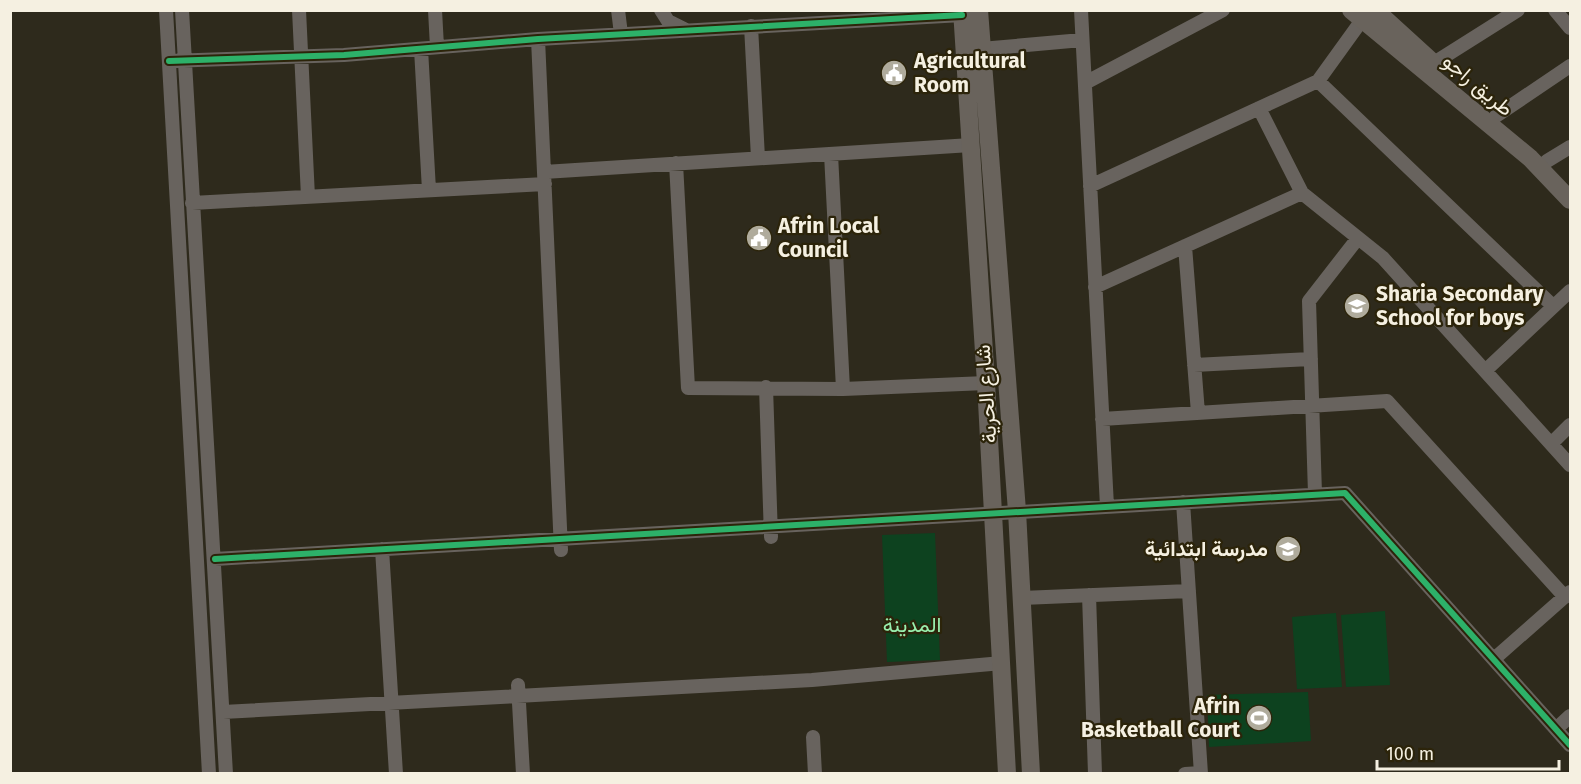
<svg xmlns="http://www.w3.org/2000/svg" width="1581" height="784" font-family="'Fira Sans',Vazirmatn,sans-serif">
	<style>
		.green { fill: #0d421f }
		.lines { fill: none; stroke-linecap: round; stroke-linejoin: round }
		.minor { stroke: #68635e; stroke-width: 14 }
		.major { stroke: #69635c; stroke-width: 18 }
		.cycleway-casing { stroke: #2c240a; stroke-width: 10 }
		.cycleway { stroke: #2db169; stroke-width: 6 }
		.labels { text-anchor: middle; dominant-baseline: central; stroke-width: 4.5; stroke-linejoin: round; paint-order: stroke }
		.poi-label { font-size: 21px; font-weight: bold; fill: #f5f0e1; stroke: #2c240a; text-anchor: start }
		.street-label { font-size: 21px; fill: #f5f0e1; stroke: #2c240a }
		.park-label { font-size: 21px; fill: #99efad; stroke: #2c240a }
	</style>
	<rect width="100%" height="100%" fill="#2e2a1c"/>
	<path class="green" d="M935,533L940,660L887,662L882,535Z
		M1385,611L1390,685L1346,687L1341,615Z
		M1336,613L1342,687L1297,689L1292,617Z
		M1308,692L1311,741L1209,747L1207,695Z"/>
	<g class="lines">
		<path class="minor" d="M166,10L209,774
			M182,10L226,774
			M299,10L308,197
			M435,10L437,47
			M618,10L621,34
			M661,10L668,21L684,29
			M1081,10L1107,506
			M1555,10L1570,28
			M751,26L758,158
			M538,39L561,550
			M421,49L429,190
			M981,49L1082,40
			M169,61L344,55L538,39L962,15
			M1434,63L1518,10
			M1318,81L1553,306
			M1085,83L1223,10
			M1259,108L1302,193L1383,258L1570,465
			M1496,116L1570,66
			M831,154L843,389
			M1547,161L1570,147
			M676,163L688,388L843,389L986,383
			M544,172L971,145
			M1090,186L1318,81L1362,20
			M192,203L545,184
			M1185,246L1198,413
			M1095,287L1302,193
			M1194,365L1311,359
			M1486,370L1570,291
			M766,387L771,537
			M1102,419L1387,401L1565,597
			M1551,444L1570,425
			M1315,494L1309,301L1358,238
			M1183,502L1201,774
			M382,549L396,774
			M215,559L1345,493L1570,745
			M1089,595L1095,774
			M1022,598L1189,591
			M1494,659L1570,592
			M518,685L523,774
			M223,712L812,680L1002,663
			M1556,729L1570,716
			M813,737L815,774
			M1185,774L1201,773"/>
		<path class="major" d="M962,10L986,383L1007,774
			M979,10L1017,511L1031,774
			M1351,10L1530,158L1570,200
			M1375,10L1431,61"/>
		<g class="cycleway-casing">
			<path id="cycleway" d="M169,61L344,55L538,39L962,15
				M215,559L1345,493L1570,745"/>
		</g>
		<use href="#cycleway" class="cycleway"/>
	</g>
	<defs>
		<g id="civic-disc" transform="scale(1.35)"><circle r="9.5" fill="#afab9c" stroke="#2c240a"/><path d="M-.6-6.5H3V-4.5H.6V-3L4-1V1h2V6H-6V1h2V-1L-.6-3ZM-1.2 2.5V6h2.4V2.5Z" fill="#fff"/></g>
		<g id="school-disc" transform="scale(1.35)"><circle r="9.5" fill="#afab9c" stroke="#2c240a"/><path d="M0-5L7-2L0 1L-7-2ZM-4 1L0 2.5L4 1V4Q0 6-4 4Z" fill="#fff"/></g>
		<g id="stadium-disc" transform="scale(1.35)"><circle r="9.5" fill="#afab9c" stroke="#2c240a"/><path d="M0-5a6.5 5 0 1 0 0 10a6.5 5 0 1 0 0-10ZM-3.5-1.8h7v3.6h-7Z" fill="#fff"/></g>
	</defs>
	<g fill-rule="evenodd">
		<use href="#civic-disc" x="894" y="73"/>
		<use href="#civic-disc" x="759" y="238"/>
		<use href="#school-disc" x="1357" y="306"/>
		<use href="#school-disc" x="1288" y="549"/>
		<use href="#stadium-disc" x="1259" y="718"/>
	</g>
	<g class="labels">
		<g class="poi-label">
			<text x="914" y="61">Agricultural<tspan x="914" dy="24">Room</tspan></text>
			<text x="778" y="226">Afrin Local<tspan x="778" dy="24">Council</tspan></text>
			<text x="1376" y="294">Sharia Secondary<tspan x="1376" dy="24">School for boys</tspan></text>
			<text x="1268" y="549" text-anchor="end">مدرسة ابتدائية</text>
			<text x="1240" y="706" text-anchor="end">Afrin<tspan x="1240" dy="24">Basketball Court</tspan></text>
		</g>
		<g class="street-label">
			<text transform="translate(1478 85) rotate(40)">طريق راجو</text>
			<text transform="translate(986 394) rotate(-94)">شارع الحرية</text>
		</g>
		<g class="park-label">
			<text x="912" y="625">المدينة</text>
		</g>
	</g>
	<rect width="1581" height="784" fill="none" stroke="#f5f0e1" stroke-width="24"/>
	<path d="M1377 760v9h182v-9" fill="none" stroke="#f5f0e1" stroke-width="3"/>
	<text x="1386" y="760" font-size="18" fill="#f5f0e1" stroke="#2c240a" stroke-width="4.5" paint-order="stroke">100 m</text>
</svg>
